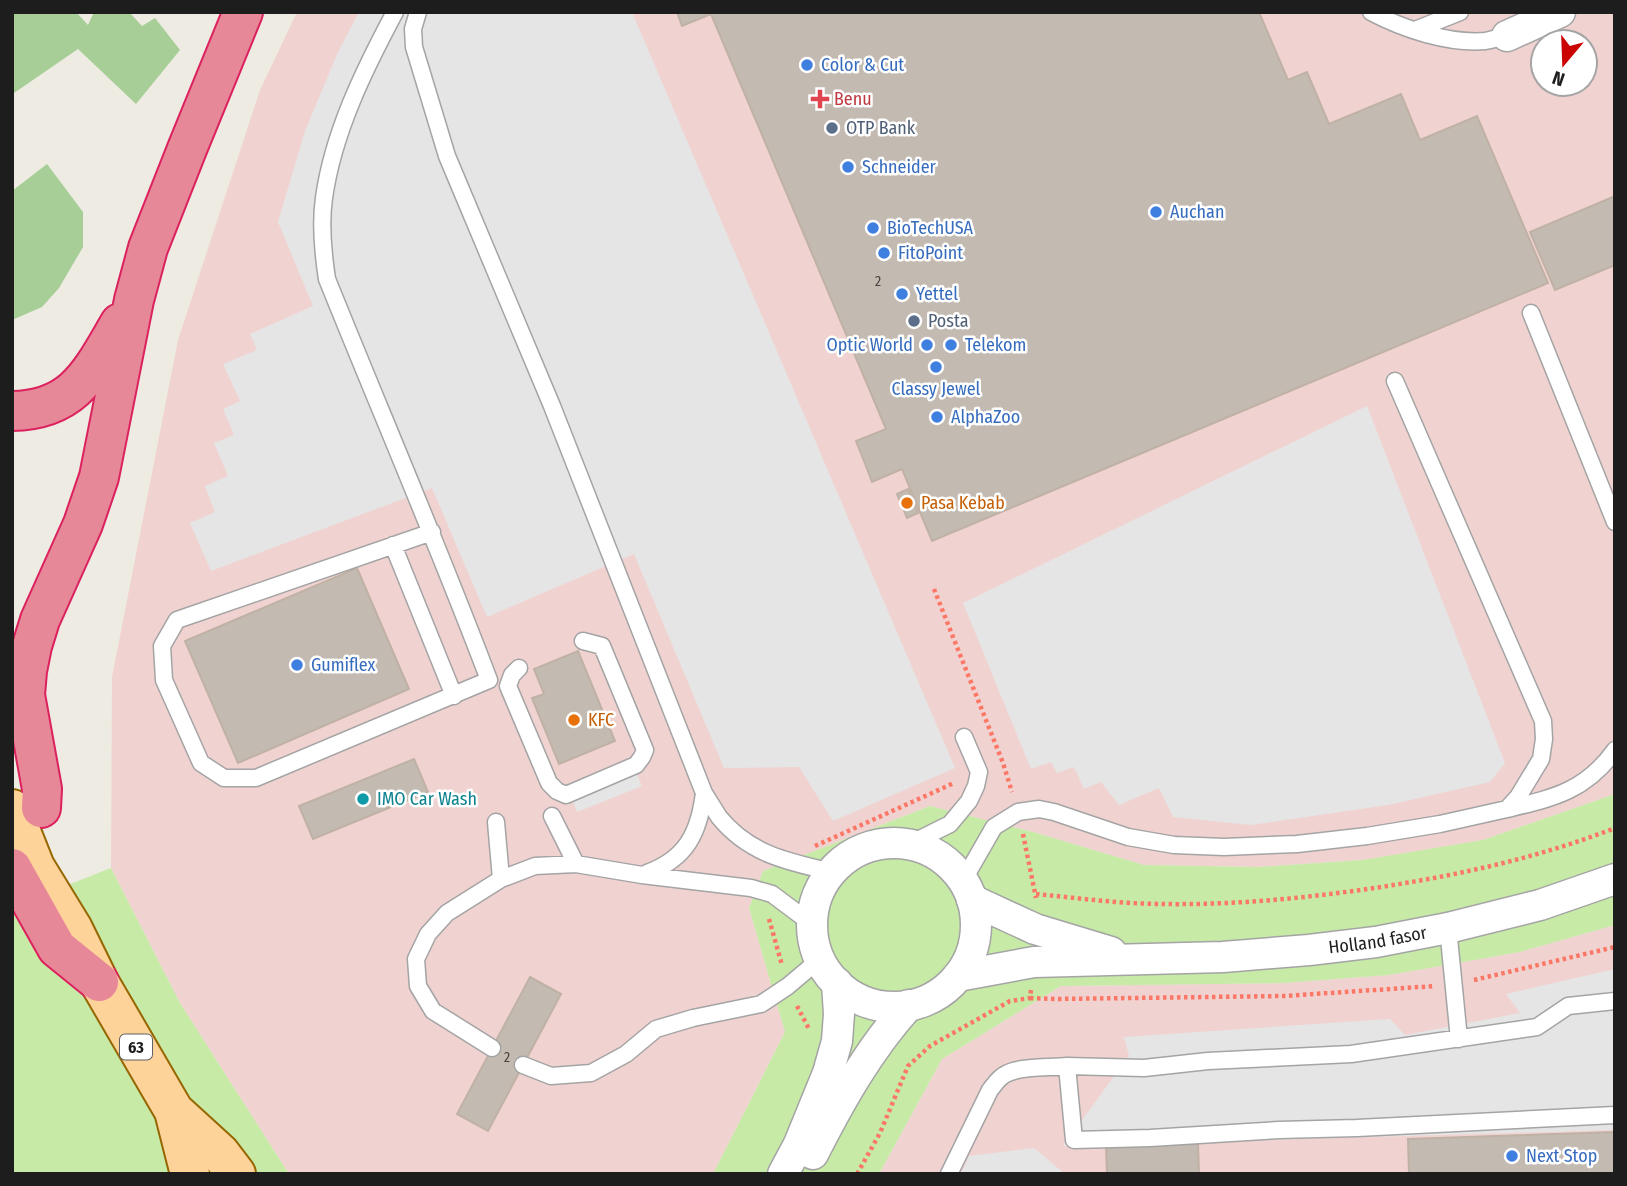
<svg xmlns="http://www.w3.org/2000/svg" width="1627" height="1186" font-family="'Fira Sans Condensed',sans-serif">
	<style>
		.commercial { fill: #f0d3d1; fill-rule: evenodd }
		.grass { fill: #c7eaa7 }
		.forest { fill: #a6ce96 }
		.parking { fill: #e5e5e5 }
		.building { fill: #c3bab2; stroke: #c0b1a5; stroke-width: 2 }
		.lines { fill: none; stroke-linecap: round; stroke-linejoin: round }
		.lane-casing { stroke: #a4a4a4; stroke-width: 19 }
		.street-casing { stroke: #a4a4a4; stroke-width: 33 }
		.primary-casing { stroke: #966600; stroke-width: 42 }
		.highway-casing { stroke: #db215e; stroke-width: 42 }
		.path { stroke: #fc7766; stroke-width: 4.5; stroke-dasharray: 3.5 3.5; stroke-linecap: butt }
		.lane { stroke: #fff; stroke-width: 16 }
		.street { stroke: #fff; stroke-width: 30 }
		.primary { stroke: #fdd399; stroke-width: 38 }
		.highway { stroke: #e78899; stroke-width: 38 }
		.shop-dot { fill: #3f7fe0; stroke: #fff; stroke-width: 2.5 }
		.health-dot { fill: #e0444e; stroke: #fff; stroke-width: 2.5 }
		.service-dot { fill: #5c6f8a; stroke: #fff; stroke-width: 2.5 }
		.food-dot { fill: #e8710a; stroke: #fff; stroke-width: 2.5 }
		.culture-dot { fill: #0f9aa8; stroke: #fff; stroke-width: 2.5 }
		.labels { text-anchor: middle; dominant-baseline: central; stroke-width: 5; stroke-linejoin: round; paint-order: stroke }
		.number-label { font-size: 14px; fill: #464442 }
		.shield { fill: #fff; stroke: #616161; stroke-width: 2 }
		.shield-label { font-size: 16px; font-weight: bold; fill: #1d1d1d }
		.shop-label { font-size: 18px; fill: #366cbe; stroke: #fff; text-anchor: start }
		.health-label { font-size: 18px; fill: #be3a42; stroke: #fff; text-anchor: start }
		.service-label { font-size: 18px; fill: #4e5e75; stroke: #fff; text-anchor: start }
		.food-label { font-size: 18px; fill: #c56008; stroke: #fff; text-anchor: start }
		.culture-label { font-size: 18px; fill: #0d838f; stroke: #fff; text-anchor: start }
		.street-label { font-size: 18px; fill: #1d1d1d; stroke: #fff }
	</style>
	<rect width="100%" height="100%" fill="#eeebe2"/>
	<path class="commercial" d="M297,12H1615V794L1483,840L1363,860L1258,867L1144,865L1033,832L930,806L763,871L749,908L785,1032L713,1174H289L180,1003L111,868L112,677L178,340L260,90ZM1543,42H1585V84H1543Z
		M1615,925V1174H879L942,1059L1061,986L1283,983L1389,975L1520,952Z"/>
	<path class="grass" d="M1615,794V925L1520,952L1389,975L1283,983L1061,986L942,1059L879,1174H713L785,1032L749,908L763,871L930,806L1033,832L1144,865L1258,867L1363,860L1483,840Z
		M111,868L180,1003L289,1174H12V907Z"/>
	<path class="forest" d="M12,12H76L88,25L94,12H129L142,26L155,18L180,50L136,104L78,49L14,93L12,91Z
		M47,164L83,212V247L59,288L42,307L12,320V191Z"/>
	<path class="parking" d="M359,12H632L955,768L833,821L799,767L724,768L634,554L487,617L432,488L211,571L190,523L215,512L205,486L228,476L214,443L234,435L223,409L240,401L223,364L257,350L250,334L313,306L278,222L305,131L338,52Z
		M1367,406L1505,763L1490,782L1388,805L1251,825L1173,817L1159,788L1119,805L1101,782L1084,789L1074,767L1057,773L1051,762L1031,769L963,603Z
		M631,760L642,786L577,812L567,786Z
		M1615,969V1130L1063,1146L1129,1056L1124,1037L1390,1019L1405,1035L1520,1013L1506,994Z
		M1034,1148L1065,1174H961L969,1156Z"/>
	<path class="building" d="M677,12H1259L1288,80L1307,72L1329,124L1401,94L1420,140L1477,116L1548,283L932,541L902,469L872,482L864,461L856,441L886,429L711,14L682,26Z
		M1615,196V265L1555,290L1530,232Z
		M908,489L918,513L907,518L897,494Z
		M357,568L409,689L238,763L185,641Z
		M578,651L615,741L559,764L532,698L544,694L534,669Z
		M414,759L428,792L313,839L299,806Z
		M530,977L561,994L488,1131L457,1114Z
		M1615,1132V1174H1409L1408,1139Z
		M1198,1144L1199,1174H1107L1106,1146Z"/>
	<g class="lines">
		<g class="lane-casing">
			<path id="lane" d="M395,12C364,70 333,133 324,198C320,225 323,253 327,279C381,413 438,545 489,680L256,778H224L201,763L164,680L162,646L177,620L432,532
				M418,12L413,29L414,47L447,156L552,406L704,793C709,801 714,809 719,817C749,854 788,862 832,872
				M1371,12C1403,29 1448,44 1485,41C1492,40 1500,37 1507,36
				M1415,30L1460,12
				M1531,313L1615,522
				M393,545L454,696
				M519,668L512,675L508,686L549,783L557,791L566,795L636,765L642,757L645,750L602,646L583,641
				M1507,809C1553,798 1586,791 1615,750
				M552,816L576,864
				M496,822L501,879
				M910,844L950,824L969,801L976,786L979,772L964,737
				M647,873C686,859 699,833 704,793
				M963,881L994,827L1018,812L1039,809L1054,812L1128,837L1174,845L1224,847L1297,844L1367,836L1440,824L1507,809L1518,797L1541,759L1544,739L1543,721L1395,381
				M1448,928L1459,1039
				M1615,1001L1568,1006L1537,1027L1351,1054L1208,1061L1144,1068L1067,1066L1074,1140L1150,1138L1279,1130L1357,1128L1615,1115
				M492,1048L433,1011L418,986L416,959L428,934L447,913L501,879L535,866L576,864L642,875L751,888L772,894L812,924
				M523,1065L551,1076L591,1073L626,1054L656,1029L693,1018L761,1004L788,986L820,959
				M949,1174L990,1090C995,1084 999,1077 1006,1074C1019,1066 1051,1068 1067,1066"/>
		</g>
		<g class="street-casing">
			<g id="street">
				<path d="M1507,36L1560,12"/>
				<circle cx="894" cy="925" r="82"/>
				<path d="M972,900L1035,929L1111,952"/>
				<path id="s1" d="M958,976L1034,962L1223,957L1309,950L1376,942L1448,928L1540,905L1615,879"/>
				<path d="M813,1154C840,1101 869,1049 909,1005"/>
				<path d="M783,1174L799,1144L828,1073L837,1041L839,1014L837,983"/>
			</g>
		</g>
		<g class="primary-casing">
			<path id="primary" d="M12,809L35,867L73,929L99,982L174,1111L190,1174
				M174,1111L220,1153L236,1174"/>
		</g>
		<g class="highway-casing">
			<path id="highway" d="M12,411C75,410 91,372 120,323
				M41,808L42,789L25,695L27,671L32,646L40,620L83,524L99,477L134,300L148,248L187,149L243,12
				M12,868L57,948L99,982"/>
		</g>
		<path class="path" d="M934,589L1003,763L1012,792
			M1023,834L1036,898
			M815,846L954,783
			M1036,894C1067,897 1099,901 1131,903C1212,907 1293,900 1374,888C1455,876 1538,858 1615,828
			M769,919L782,965
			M1474,980L1615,947
			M1030,998L1055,999L1284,996L1435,986
			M797,1006L809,1029
			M857,1174L880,1133L908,1066L930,1046L1010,1001L1030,998L1031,990"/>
		<use href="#lane" class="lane"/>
		<use href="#street" class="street"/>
		<use href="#primary" class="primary"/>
		<use href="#highway" class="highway"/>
	</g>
	<g class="shop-dot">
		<circle cx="807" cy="65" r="7"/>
		<circle cx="848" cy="167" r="7"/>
		<circle cx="1156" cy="212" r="7"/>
		<circle cx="873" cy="228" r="7"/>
		<circle cx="884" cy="253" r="7"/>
		<circle cx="902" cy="294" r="7"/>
		<circle cx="927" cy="345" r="7"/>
		<circle cx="951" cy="345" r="7"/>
		<circle cx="936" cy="367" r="7"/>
		<circle cx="937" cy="417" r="7"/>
		<circle cx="297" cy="665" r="7"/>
		<circle cx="1512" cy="1156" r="7"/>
	</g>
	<path class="health-dot" d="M816.5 88.5h7v7h7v7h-7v7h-7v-7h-7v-7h7z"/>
	<g class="service-dot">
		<circle cx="832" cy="128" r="7"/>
		<circle cx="914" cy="321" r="7"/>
	</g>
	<g class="food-dot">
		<circle cx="907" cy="503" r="7"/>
		<circle cx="574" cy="720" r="7"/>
	</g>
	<circle class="culture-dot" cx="363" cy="799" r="7"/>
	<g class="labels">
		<g class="number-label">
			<text x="878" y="281">2</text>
			<text x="507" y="1057">2</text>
		</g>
		<rect class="shield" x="120" y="1034.5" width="32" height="25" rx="5"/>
		<g class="shield-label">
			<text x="136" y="1047">63</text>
		</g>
		<g class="shop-label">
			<text x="821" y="65">Color &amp; Cut</text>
			<text x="862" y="167">Schneider</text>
			<text x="1170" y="212">Auchan</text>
			<text x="887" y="228">BioTechUSA</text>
			<text x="898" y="253">FitoPoint</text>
			<text x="916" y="294">Yettel</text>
			<text x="913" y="345" text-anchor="end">Optic World</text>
			<text x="965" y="345">Telekom</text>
			<text x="936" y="389" text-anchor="middle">Classy Jewel</text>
			<text x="951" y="417">AlphaZoo</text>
			<text x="311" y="665">Gumiflex</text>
			<text x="1526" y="1156">Next Stop</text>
		</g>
		<g class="health-label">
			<text x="834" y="99">Benu</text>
		</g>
		<g class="service-label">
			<text x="846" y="128">OTP Bank</text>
			<text x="928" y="321">Posta</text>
		</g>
		<g class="food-label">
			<text x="921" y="503">Pasa Kebab</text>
			<text x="588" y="720">KFC</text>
		</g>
		<g class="culture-label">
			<text x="377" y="799">IMO Car Wash</text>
		</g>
		<g class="street-label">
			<text stroke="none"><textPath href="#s1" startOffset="422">Holland fasor</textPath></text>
		</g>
	</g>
	<rect width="1627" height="1186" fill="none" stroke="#1d1d1d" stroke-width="28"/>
	<g transform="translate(1564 63) rotate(199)"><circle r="33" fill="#ffffff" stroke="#a5a5a5" stroke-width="2"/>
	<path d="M0-5L12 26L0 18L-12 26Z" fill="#ca0200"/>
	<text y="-10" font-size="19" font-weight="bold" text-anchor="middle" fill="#1d1d1d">N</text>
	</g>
</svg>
